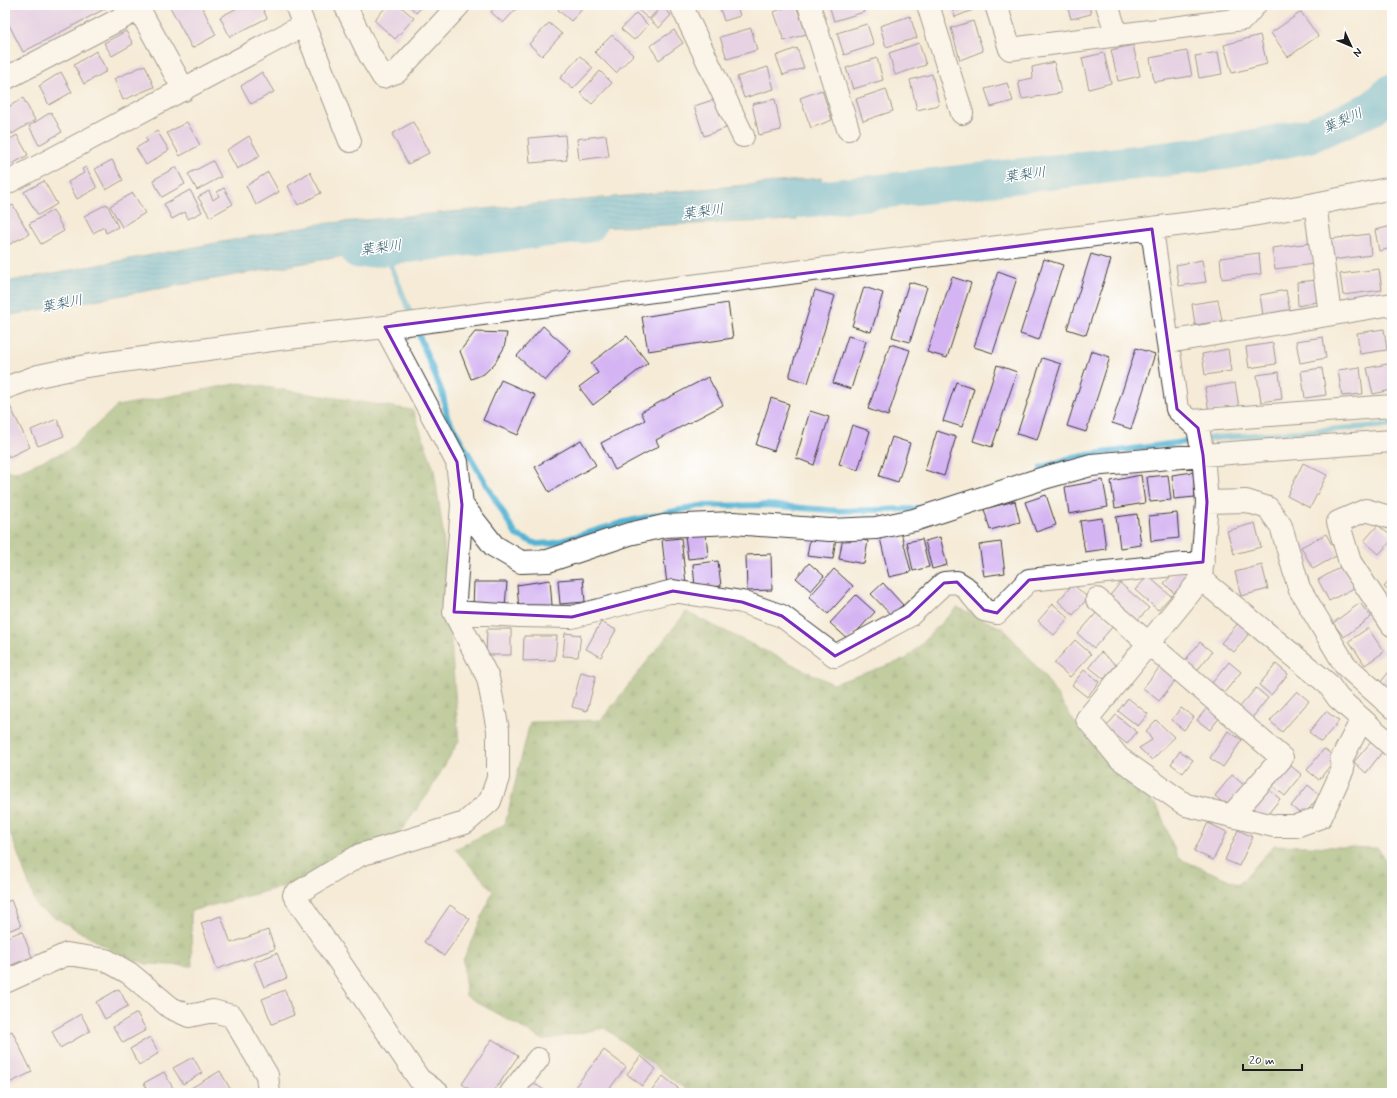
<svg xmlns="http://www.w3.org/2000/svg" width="1397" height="1098" font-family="Mynerve,'Klee One',sans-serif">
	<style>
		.forest { fill: url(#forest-firs); stroke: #4e613c }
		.water { fill: url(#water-rules); stroke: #386878 }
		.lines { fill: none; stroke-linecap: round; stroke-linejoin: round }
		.stream { stroke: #54b3d3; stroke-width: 6 }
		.river { stroke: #54b3d3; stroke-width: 35 }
		.building { fill: #d4b4f2 }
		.minor-casing { stroke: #3d3b38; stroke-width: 24 }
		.tertiary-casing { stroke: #3d3b38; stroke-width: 24 }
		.minor { stroke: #fff; stroke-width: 22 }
		.tertiary { stroke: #fff; stroke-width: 22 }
		.marked { fill: none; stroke: #7b2cbf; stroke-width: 3; stroke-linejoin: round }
		.labels { text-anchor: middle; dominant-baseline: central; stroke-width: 3; stroke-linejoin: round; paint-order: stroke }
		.water-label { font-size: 14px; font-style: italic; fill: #35606e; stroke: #fff }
	</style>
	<defs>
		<pattern id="forest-firs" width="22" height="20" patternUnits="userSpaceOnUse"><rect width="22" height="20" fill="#80a65c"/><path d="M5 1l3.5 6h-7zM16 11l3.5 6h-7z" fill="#68864b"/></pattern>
		<pattern id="water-rules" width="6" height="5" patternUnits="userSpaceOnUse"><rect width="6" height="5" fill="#54b3d3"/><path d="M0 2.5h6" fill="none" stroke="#4591aa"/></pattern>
	</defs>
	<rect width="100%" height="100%" fill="#fff"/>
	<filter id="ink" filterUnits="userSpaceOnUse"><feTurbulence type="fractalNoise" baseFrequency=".025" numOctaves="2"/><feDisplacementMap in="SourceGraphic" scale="8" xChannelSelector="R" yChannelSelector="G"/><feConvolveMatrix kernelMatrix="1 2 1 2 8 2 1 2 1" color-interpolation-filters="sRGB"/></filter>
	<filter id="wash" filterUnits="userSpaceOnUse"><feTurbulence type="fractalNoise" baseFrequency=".012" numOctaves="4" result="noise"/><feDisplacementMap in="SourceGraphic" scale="16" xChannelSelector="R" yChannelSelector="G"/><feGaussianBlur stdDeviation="0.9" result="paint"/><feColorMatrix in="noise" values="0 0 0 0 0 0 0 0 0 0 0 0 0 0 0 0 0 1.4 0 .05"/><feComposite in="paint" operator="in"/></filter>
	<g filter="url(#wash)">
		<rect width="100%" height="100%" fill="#f5ebd7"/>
		<path class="forest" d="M240,383L413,410L434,469L443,531L453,667L459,741L428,794L384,854L286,886L191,911L192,966L146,964L113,951L37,907L11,835L5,829V470L15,472L69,450L117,406Z
			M957,607L1004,629L1043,674L1080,730L1158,807L1178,858L1239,884L1274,845L1378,848L1392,872V1093H690L605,1028L543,1040L466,996L463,960L493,891L455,849L505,824L530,722L601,720L686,612L833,684L906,659Z"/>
		<path class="water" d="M822,178L797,220L543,230L406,245L5,316V282L319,224Z"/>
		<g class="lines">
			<path class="stream" d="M384,248L443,395L447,417L516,535L537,544L554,543L625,522L699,506L767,505L839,511L914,509L918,508
				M1041,468L1073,457L1214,438L1392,425"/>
			<path class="river" d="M761,205L1228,152L1311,135L1373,108L1392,91
				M358,251L589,225"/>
		</g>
		<g id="blocks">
			<path class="building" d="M5,5H112L23,52L5,17Z
				M169,5H201L216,35L192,48Z
				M243,5H261L267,18L230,37L220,17Z
				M388,5H399L414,18L395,39L374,20Z
				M409,5H424L416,13Z
				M497,5H520L503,23L491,12Z
				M562,5H586L571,21L558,10Z
				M641,5H662L649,19L637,9Z
				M719,5H737L740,16L724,21Z
				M792,5H796L806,34L784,41L774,12Z
				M829,5H862L864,12L834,21Z
				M951,5H977L978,8L955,17Z
				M1067,5H1089L1091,14L1071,19Z
				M1129,5H1145L1130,10Z
				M662,7L671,15L659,28L650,20Z
				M1301,12L1318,36L1288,57L1271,33Z
				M636,13L648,25L634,40L621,29Z
				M910,16L917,38L886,47L880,26Z
				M973,21L983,51L960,60L951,28Z
				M549,23L562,34L542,56L529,44Z
				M867,24L874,45L844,55L837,33Z
				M751,28L757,50L727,59L720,37Z
				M674,30L683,43L659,60L650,46Z
				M126,31L133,44L112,56L104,43Z
				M612,35L633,55L616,73L595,52Z
				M1260,35L1267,64L1232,73L1224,45Z
				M919,43L926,65L895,75L889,53Z
				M1133,45L1140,76L1118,81L1111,50Z
				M797,48L804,68L783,75L776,56Z
				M96,51L107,71L84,84L74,65Z
				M1187,51L1192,76L1154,82L1150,58Z
				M1218,52L1222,74L1199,78L1195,56Z
				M1104,53L1111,83L1089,89L1082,58Z
				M580,56L593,68L573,89L560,78Z
				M877,58L883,80L853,89L846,68Z
				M1054,62L1061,93L1022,99L1018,81L1033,78L1032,67Z
				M145,65L154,87L123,100L114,79Z
				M768,67L774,89L744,98L737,77Z
				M600,71L612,83L592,104L580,93Z
				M61,72L72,92L49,105L39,86Z
				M262,72L274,92L251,104L241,86Z
				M932,74L939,105L917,110L910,80Z
				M1007,83L1013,101L991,107L985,89Z
				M886,89L893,111L863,121L856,99Z
				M822,90L832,120L811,128L800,98Z
				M23,98L35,120L12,134L5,122V109Z
				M716,99L726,128L704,136L694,106Z
				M775,99L781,130L759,135L752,104Z
				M51,112L62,132L39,145L29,126Z
				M187,122L200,145L180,156L167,133Z
				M413,122L429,153L408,164L392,134Z
				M157,131L169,150L146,165L136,148L148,141L145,138Z
				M17,135L28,155L5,168V142Z
				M565,135L567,160L530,163L528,138Z
				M606,135L609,156L579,160L577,139Z
				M249,136L260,156L237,169L227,150Z
				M112,160L123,180L106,190L95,169Z
				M213,161L221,177L197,190L188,174Z
				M86,167L97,188L77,199L68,182L84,173L82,169Z
				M176,167L185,184L162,197L153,180Z
				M268,172L279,192L256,205L246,186Z
				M310,172L321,193L298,205L288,186Z
				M44,181L57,204L38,215L24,192Z
				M224,188L233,204L210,217L198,197L209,191L213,200L219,196L217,192Z
				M190,190L202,212L188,219L185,212L172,219L164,204Z
				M133,193L145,213L122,227L110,206Z
				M107,204L118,227L106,233L104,227L93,233L84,216Z
				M13,205L29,234L8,245L5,239V209Z
				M53,210L64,231L41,244L29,224Z
				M1392,226V248L1379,251L1375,230Z
				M1369,234L1371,255L1332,260L1330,239Z
				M1311,243L1314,264L1275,269L1272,248Z
				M1259,253L1261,274L1222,279L1220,258Z
				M1091,254L1111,260L1086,335L1067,329Z
				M1044,259L1063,265L1039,340L1020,334Z
				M1202,260L1206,282L1179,286L1176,265Z
				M1379,269L1382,290L1343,295L1340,274Z
				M998,271L1017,278L993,353L974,347Z
				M952,277L971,283L947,358L927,352Z
				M1318,280L1321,301L1298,306L1297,282Z
				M909,282L927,287L910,342L892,337Z
				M864,287L883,293L871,332L852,326Z
				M815,290L835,296L808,383L789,377Z
				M1286,290L1290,312L1263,316L1260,295Z
				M1218,300L1222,321L1195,325L1192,304Z
				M728,303L733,338L648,351L642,317Z
				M543,326L571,351L545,381L517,356Z
				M1384,329L1387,350L1360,354L1357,333Z
				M475,332L507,333L504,348L495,363L484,374L471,379L460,351Z
				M627,336L648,363L593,405L579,387L598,373L591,363Z
				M848,336L866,341L851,389L833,383Z
				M1323,337L1326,358L1300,363L1296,341Z
				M1273,343L1276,364L1249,368L1246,347Z
				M890,344L910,350L888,416L868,409Z
				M1136,348L1155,354L1131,429L1112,423Z
				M1228,349L1231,371L1205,375L1202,354Z
				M1091,351L1110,357L1086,432L1067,426Z
				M1042,358L1061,364L1037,440L1017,434Z
				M1392,363V390L1373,394L1367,368Z
				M997,365L1017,372L992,447L973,441Z
				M1360,367L1363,394L1342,396L1338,370Z
				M1322,368L1326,395L1305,398L1301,371Z
				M1279,372L1282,399L1261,402L1257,375Z
				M708,377L723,405L656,440L659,446L615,470L601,443L645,420L641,412Z
				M501,380L535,395L518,435L483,420Z
				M956,382L974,388L962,427L943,421Z
				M1235,383L1239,407L1209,412L1205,388Z
				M771,398L789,404L774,451L756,445Z
				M10,406L30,447L9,457L5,449V408Z
				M810,411L829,417L814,465L796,458Z
				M57,419L64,436L38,446L31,430Z
				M852,425L870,431L858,470L839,464Z
				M937,431L956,437L944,476L925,470Z
				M892,437L910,443L898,482L879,476Z
				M581,440L596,465L549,492L535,467Z
				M1303,463L1327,475L1310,508L1287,496Z
				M1193,472L1195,497L1174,499L1172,475Z
				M1141,475L1145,503L1115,508L1111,481Z
				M1168,475L1171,500L1150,502L1147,477Z
				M1103,480L1108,507L1069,514L1065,487Z
				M1046,495L1056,525L1036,532L1025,502Z
				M1015,501L1020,522L990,530L984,509Z
				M1177,513L1179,538L1151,541L1149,516Z
				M1137,514L1141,545L1120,548L1116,517Z
				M1102,518L1106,549L1085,552L1080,521Z
				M1255,523L1261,547L1234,554L1227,531Z
				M1378,525L1392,537V540L1379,554L1364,541Z
				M901,532L911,572L889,577L880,538Z
				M706,533L708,557L688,559L685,535Z
				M811,533L836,537L833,559L807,556Z
				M1326,534L1338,555L1313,569L1301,547Z
				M843,537L868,541L864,564L839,559Z
				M940,537L947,565L932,569L925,541Z
				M681,538L686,583L667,585L662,540Z
				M922,539L929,567L913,571L907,542Z
				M1001,542L1005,573L984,576L979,545Z
				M771,554L772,590L747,591L746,555Z
				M718,561L721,586L695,588L693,564Z
				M809,563L824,576L811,591L796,578Z
				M1262,565L1268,589L1241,596L1235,572Z
				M1342,566L1354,588L1329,601L1318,580Z
				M834,569L853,586L828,614L809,597Z
				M1179,569L1189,578L1174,593L1164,583Z
				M1148,576L1171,596L1158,610L1135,590Z
				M583,578L585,602L560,604L558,580Z
				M1392,578V594L1384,587Z
				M550,580L552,605L519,610L517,585Z
				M474,582H507L505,607H473Z
				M883,583L903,605L891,615L871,594Z
				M1120,583L1149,608L1136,622L1108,598Z
				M1073,584L1088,598L1073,615L1058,601Z
				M856,595L875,612L849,640L830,623Z
				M1360,603L1371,617L1344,637L1333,623Z
				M1053,604L1069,618L1054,635L1038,621Z
				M1098,611L1114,625L1094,648L1078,634Z
				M601,622L616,630L601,657L586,649Z
				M1239,622L1251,631L1234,652L1221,643Z
				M1368,628L1384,652L1365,665L1349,641Z
				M487,629H511V655H486Z
				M565,633L581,635L578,657L563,656Z
				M524,636H557L555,660L523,661Z
				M1075,640L1091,654L1070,677L1054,663Z
				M1200,642L1212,652L1195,673L1183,663Z
				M1101,652L1116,665L1104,679L1089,667Z
				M1229,662L1241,672L1224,693L1212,683Z
				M1276,664L1288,674L1271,695L1259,685Z
				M1160,667L1176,680L1159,701L1143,688Z
				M1392,668V693L1380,683Z
				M1084,670L1099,682L1087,697L1072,685Z
				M581,672L596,676L587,711L572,707Z
				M1256,688L1268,698L1251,719L1238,709Z
				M1297,691L1309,701L1282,732L1270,721Z
				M1128,698L1148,714L1138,726L1118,711Z
				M1181,708L1194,717L1184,730L1171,720Z
				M1207,708L1220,717L1210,730L1197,720Z
				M1326,711L1339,721L1321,742L1309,732Z
				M1116,715L1137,732L1127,744L1106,727Z
				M1156,720L1174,737L1152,760L1139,748L1152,740L1146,731Z
				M1228,731L1242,740L1223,767L1210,758Z
				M1371,742L1383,751L1366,773L1354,762Z
				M1324,749L1336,758L1319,780L1307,770Z
				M1180,751L1193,760L1183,773L1171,764Z
				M1290,765L1302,775L1285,796L1273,786Z
				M1232,775L1244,785L1227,806L1215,796Z
				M1392,778V789L1387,784Z
				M1308,785L1320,795L1303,816L1291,806Z
				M1268,789L1280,799L1263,820L1251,810Z
				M1208,823L1227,832L1213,860L1194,851Z
				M1238,830L1253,837L1239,866L1225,860Z
				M11,900L21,926L5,932V903Z
				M450,905L470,919L444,956L424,942Z
				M221,916L231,943L268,930L275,949L217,969L201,923Z
				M22,931L32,957L9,966L5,954V938Z
				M277,953L287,978L264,987L254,962Z
				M119,989L128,1006L105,1019L96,1002Z
				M285,990L294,1015L272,1024L262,999Z
				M137,1013L146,1030L123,1043L113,1027Z
				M81,1014L90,1031L60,1048L52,1031Z
				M12,1031L32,1072L5,1085V1035Z
				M150,1037L159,1053L139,1065L130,1049Z
				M492,1039L518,1056L493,1093H475L462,1084Z
				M604,1050L626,1067L606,1093H583L575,1087Z
				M641,1056L656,1069L642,1086L627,1074Z
				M193,1057L202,1073L183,1084L173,1068Z
				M220,1071L232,1092L187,1093L186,1091Z
				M164,1072L173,1088L165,1093H149L144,1083Z
				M663,1076L678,1088L675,1093H650Z
				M531,1081L548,1093H523Z"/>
		</g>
	</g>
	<g filter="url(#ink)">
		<use href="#blocks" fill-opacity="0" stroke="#3d3b38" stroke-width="1"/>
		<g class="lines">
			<g class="minor-casing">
				<path id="minor" d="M345,5L369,54L383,77L397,72L459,5
					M681,5L743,136
					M809,5L848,129
					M928,5L962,113
					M996,5L1010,49L1243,19L1255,5
					M1107,5L1117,35
					M5,79L139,9L184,90
					M5,184L304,25
					M1315,204L1330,314
					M1152,229L1177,409L1198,428L1203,455L1207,502L1201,579L1087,719L1119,758L1186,805L1274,826H1296L1321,817L1343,769L1341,760L1362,719
					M385,327L457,462L462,505L494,546L521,562L548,561L629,534L664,526L733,523L830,530L876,528L914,520L1044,478L1091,465L1203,455L1392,441
					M1168,342L1392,304
					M5,388L38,376L86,366L279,339L385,327L804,271L1241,217L1315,204L1392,188
					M1191,421L1392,406
					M1207,502L1246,501L1268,508L1281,526L1299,588L1345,665L1392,707
					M1392,518L1366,510L1338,522L1350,562L1392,625
					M1201,579L1328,684L1338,698L1392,746
					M1097,599L1282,758L1231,816
					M454,612L519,616L572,617L673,591L742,602L782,616L835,656L909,616L944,583L957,582L965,587L984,610L997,613L1029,580L1203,562
					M5,982L67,954L106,960L129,973L171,1008L189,1016L213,1011L232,1016L267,1075L269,1093
					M438,1093L419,1079L294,895L360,855L465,823L490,801L498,778V730L488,678L454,612L462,505
					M511,1093L538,1059"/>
			</g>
			<g class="tertiary-casing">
				<path id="tertiary" d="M296,5L350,141"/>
			</g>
			<use href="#minor" class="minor"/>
			<use href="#tertiary" class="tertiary"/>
		</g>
	</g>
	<path d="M0 0H1397V1098H0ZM1152,229L1177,409L1198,428L1203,455L1207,502L1203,562L1029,580L997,613L984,610L957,582L944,583L909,616L835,656L782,616L742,602L673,591L572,617L454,612L462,505L457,462L385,327Z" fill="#f5ebd7" fill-opacity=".55" fill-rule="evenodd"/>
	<path class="marked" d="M1152,229L1177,409L1198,428L1203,455L1207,502L1203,562L1029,580L997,613L984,610L957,582L944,583L909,616L835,656L782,616L742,602L673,591L572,617L454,612L462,505L457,462L385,327Z"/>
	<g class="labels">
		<g class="water-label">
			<text transform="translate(1343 121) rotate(-24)">葉梨川</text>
			<text transform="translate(1025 175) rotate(-7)">葉梨川</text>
			<text transform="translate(703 212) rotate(-7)">葉梨川</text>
			<text transform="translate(381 248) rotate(-7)">葉梨川</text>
			<text transform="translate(62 304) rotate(-11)">葉梨川</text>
		</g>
	</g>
	<rect width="1397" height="1098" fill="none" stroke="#fff" stroke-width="20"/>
	<g transform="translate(1351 46) rotate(134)" stroke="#ffffff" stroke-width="3" paint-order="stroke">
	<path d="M0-3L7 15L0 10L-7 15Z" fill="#1c1c1c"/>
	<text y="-6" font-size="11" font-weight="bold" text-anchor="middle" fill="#1c1c1c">N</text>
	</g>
	<path d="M1243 1064v6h59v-6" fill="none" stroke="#1c1c1c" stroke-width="2"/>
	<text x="1249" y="1064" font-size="12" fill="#1c1c1c" stroke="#ffffff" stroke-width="3" paint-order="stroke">20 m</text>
</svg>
